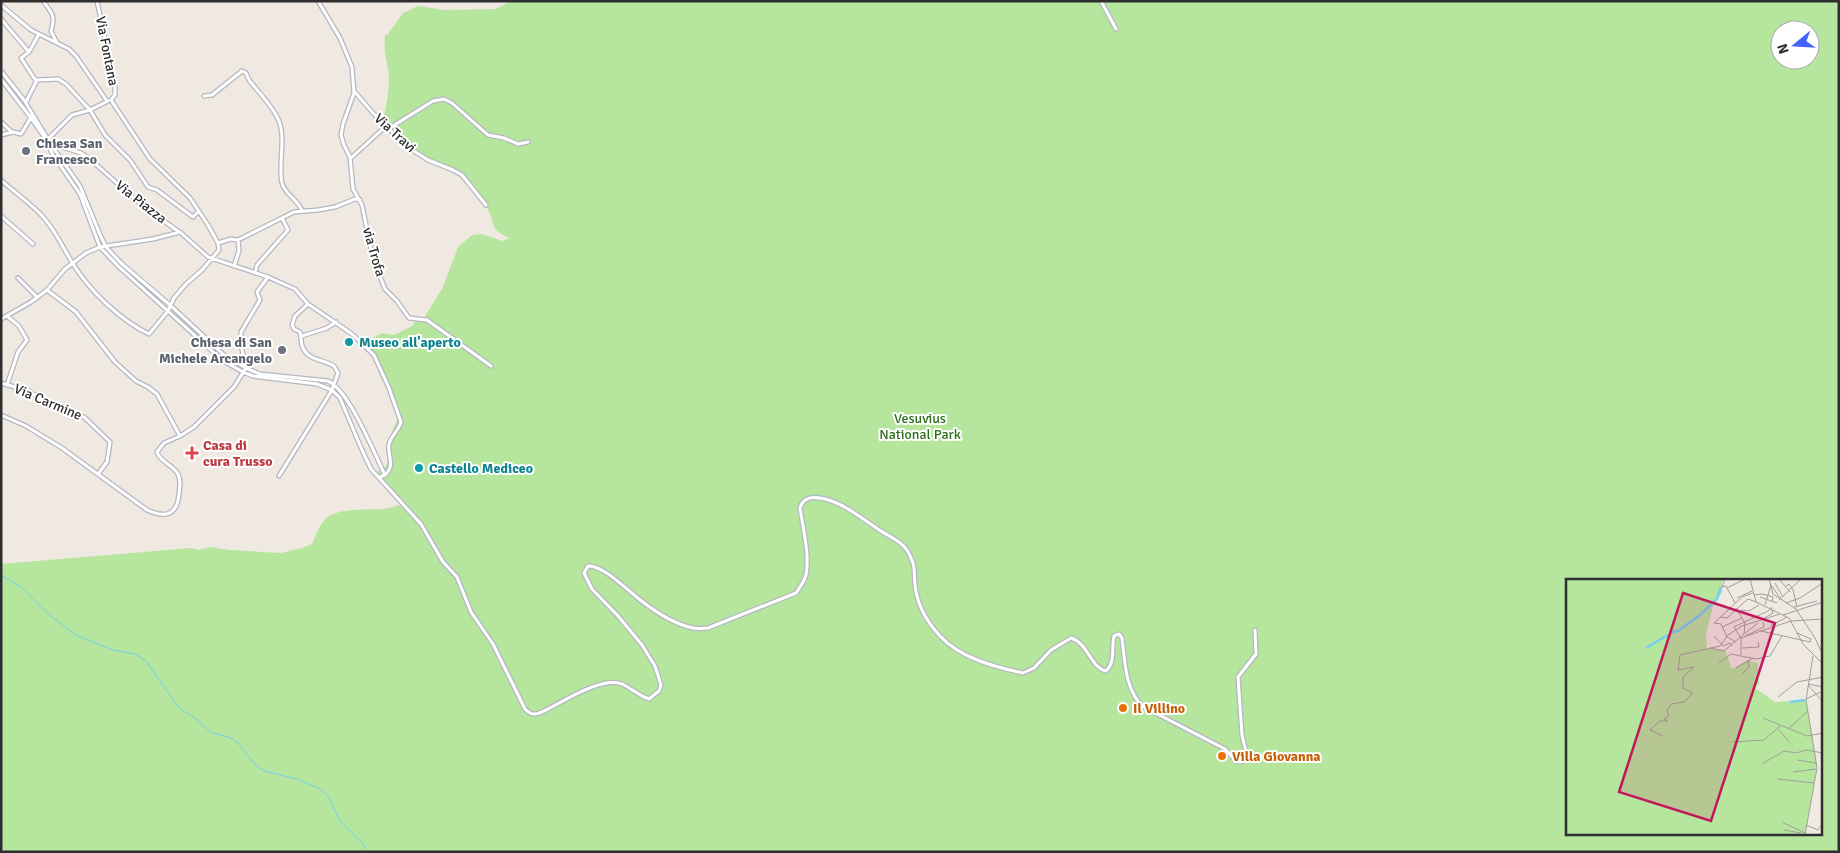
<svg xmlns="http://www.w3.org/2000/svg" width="1840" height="853" font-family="Signika,sans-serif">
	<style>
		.green { fill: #b6e59e; fill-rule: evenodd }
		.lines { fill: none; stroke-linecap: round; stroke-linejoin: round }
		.stream { stroke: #75cff0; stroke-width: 1 }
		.minor-casing { stroke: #b4b7c1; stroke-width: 5.5 }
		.minor { stroke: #fff; stroke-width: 3 }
		.worship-dot { fill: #6b7280; stroke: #fff; stroke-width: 2 }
		.culture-dot { fill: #0f9aa8; stroke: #fff; stroke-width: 2 }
		.health-dot { fill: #e0444e; stroke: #fff; stroke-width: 2 }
		.food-dot { fill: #e8710a; stroke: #fff; stroke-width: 2 }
		.labels { text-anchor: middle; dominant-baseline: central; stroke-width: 4; stroke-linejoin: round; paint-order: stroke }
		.street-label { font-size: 14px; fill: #2e2e2e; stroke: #fff }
		.worship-label { font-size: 14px; font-weight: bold; fill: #5b616d; stroke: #fff; text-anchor: start }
		.culture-label { font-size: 14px; font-weight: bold; fill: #0d838f; stroke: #fff; text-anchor: start }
		.park-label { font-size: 14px; fill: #2c6e1b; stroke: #fff }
		.health-label { font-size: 14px; font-weight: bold; fill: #be3a42; stroke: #fff; text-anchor: start }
		.food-label { font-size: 14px; font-weight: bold; fill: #c56008; stroke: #fff; text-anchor: start }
		.inset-river { fill: none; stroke: #75cff0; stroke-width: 2.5 }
		.inset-road { fill: none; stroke: #a29e99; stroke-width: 1 }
		.view { fill: #c2185b; fill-opacity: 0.15; stroke: #c2185b; stroke-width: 2.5 }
		.inset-edge { fill: none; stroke: #2e2e2e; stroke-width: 2.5 }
	</style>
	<rect width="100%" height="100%" fill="#efe9e1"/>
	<path class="green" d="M511,1H1839V852H1V564L191,548L198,550L210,547L230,550L281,553L302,548L312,544C316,536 319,523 328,517C340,508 367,510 382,509C388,509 395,506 401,505L374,474L386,466L389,457L386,446L398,418L387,384L380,374L374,357L359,345L382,333L394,335L412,326L416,320L424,318L443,287L458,247L466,240L472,235L481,234L503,241L509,238C505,236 500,233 496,230C492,225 492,217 489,212C482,195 453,158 433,163L409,152L382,126C385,110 389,95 389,79C388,63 383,52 385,35L388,34L403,13L418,6L445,10L496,9ZM1780,30H1810V60H1780ZM1568,580H1821V834H1568Z"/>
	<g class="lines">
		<path class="stream" d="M1,575L21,587L47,613L76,635L113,650L135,654L146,661L179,708L196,719L212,733L229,737L238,743L257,767L265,771L297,779L320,789L329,797L339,820L362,843L367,852"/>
		<g class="minor-casing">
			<path id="minor" d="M43,1C52,13 56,16 51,31L56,41
				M97,1L115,87V95L111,100
				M318,1L340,38L352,67L354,93L343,124L341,135L344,145L350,157L353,189L362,205L373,259L385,289L397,301L409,318L427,320L491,366
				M1101,1L1116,29
				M1,5L31,30L69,49L76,56L107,101
				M1,19L29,52L39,34
				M29,52L21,58L36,81
				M1,71L24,100L50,143L80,186L101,237L106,247L121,263L170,305L224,355L246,368L260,374L328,381C349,390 374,453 385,475L380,477
				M1,79L31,118L45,138L53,155L80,194L100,247L118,266L222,360L243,372L253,376L317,384L332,390L340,398L362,450L371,469L421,524L443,562L457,577L471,612L493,644L525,709C531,715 535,715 542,712C561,703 601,676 622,684C631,688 639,696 649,699L659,691L661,685L655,666L642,645L618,616L592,589L584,573L588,566C603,565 627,590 639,599C654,611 674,624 693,628C698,629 704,628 708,628L796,593C800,587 804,582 806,575C810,555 803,529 800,508C803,497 814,496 825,499C845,504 861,518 878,529C887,536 899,539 906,549C909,552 911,558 913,563C915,570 914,578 915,585C917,605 927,622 940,636C960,658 995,667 1023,673L1034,668L1051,650L1071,638C1088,643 1090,667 1106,671C1116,662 1111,648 1114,636L1119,634L1122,638C1125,662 1125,688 1142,706L1225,749L1235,760L1240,762L1246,760L1247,756L1242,735L1238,677L1256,654L1255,630
				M354,91L373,113L406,146L428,160L453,170L462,175L486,205
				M204,96L212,95L242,71L246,73L249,80C259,93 273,106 279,121C286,139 278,164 282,183C285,195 298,199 302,211
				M26,102L37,80L58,79L66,84L90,110L105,135L130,160L148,187L157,190L193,217L199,211
				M1,122L12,132
				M388,129L433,101L444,99L452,103L488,135L504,138L518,144L528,142
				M1,135L13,132L21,134L32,116
				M48,139L72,115L90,110L108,101
				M50,143L81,153L91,160L137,201L179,232
				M351,158L386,126
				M1,180C15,193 32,204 44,218C57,233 63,248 73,264C90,291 120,320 149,334L168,311L174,298L186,284L202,270L219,250L218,243L208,225L190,198L150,159L111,100
				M1,216L33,244
				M218,243L231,239L238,240L294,212L318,210L335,207L355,199L360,200
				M234,266L239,251L238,240
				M255,273L257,265L288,230L282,218
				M18,278L37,297
				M47,290L76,312L115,362L136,381L148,387L157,394L180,436
				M1,319L31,302L47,290L65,269L86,253L100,247L153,239L180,232L208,257L268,277L295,289L308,304L352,334L374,355L389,388L401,422C399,430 391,436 389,444C387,456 396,465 385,475
				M302,336L327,328L336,322
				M1,383L29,391L48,405L84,417L110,442L107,462L98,474
				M7,385L18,352L27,340L19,326L7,316
				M1,415L26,426L62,448L147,510C165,518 177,516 179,494C180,487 181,480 178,474C173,465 160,462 157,452L164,443L180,436L194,427L234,387L246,368L241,345V332L260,300L257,292L268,277
				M279,476L332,390L338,373L334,366C323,359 309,361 303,348C300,342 302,338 300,332L294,329L292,325L295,316L308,304"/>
		</g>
		<use href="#minor" class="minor"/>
	</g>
	<g class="worship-dot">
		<circle cx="26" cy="151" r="5"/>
		<circle cx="282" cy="350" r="5"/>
	</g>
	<g class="culture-dot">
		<circle cx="349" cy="342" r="5"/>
		<circle cx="419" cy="468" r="5"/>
	</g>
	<path class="health-dot" d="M189.5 445.5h5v5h5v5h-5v5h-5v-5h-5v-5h5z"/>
	<g class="food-dot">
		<circle cx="1123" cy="708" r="5"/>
		<circle cx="1222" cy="756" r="5"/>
	</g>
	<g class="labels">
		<g class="street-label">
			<text transform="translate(107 51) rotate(79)">Via Fontana</text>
			<text transform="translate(395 133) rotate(42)">Via Travi</text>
			<text transform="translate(141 202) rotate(38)">Via Piazza</text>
			<text transform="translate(374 252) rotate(74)">via Trofa</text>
			<text transform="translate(48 402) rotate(23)">Via Carmine</text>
		</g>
		<g class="worship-label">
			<text x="36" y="143">Chiesa San<tspan x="36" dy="16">Francesco</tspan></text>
			<text x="272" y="342" text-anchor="end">Chiesa di San<tspan x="272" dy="16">Michele Arcangelo</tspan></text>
		</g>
		<g class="culture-label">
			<text x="359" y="342">Museo all'aperto</text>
			<text x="429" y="468">Castello Mediceo</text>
		</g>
		<g class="park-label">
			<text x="920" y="418">Vesuvius<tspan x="920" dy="16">National Park</tspan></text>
		</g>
		<g class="health-label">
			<text x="203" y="445">Casa di<tspan x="203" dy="16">cura Trusso</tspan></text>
		</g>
		<g class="food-label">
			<text x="1133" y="708">Il Villino</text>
			<text x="1232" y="756">Villa Giovanna</text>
		</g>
	</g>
	<g transform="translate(1566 579)">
		<rect width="256" height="256" fill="#efe9e1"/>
		<path d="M0,0H159L156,3V14L148,23L140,55L141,69L159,71L166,90L182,81L192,84L193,105L189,109L209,123L240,121L251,186L239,256H0Z" fill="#b6e59e"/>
		<path class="inset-river" d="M103,54L112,52L134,36L151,20L155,8M80,69L102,56M224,123L239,121"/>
		<path class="inset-road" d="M159,0L156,8L160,7L169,24M184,0L190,23L223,39L237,65L257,85M203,0L207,15L230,30L249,59L257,76M213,0L224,13M209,4L217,18M205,6L214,19M220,7L223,5L227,11L231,28M161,9L179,0M188,16L197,15L207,18L206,22M194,18L211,24M171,19L186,12M213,21L235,0M220,24L234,19L257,4M199,26L205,6M228,28L251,22M175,31L183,32L193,26M217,36L257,23M155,38L161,39L182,20L190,23M195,41L207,34L205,28M204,47L221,38M156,48L176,39M195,52L225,42L257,40M178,55L192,44M148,57L157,67L164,64L166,67M179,57L198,48L197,43M175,59L195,52L244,63L245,60L231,54M170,63L161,58L155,45L148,44L176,18L187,14M144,69L158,72L178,55L179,44L170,29M176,69L193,68L192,63M175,76V59L168,48L204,31M153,84L165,75L190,80L204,77L216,57M170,89L187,79M175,96L183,88L182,81M242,105L257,108M242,106L257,123M212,118L231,103L257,98M240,120L257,112M197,139L241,157L257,154M223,149L242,132M212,150L224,164M97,157L84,151L94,142H102L98,140L103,137L101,131L105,125L118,123L127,114L117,109V98L128,88L112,91L114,76L154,67L162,56L176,47L214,35M167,163L198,161L214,147M231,181L250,184M196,185L218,172L230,174L240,171L257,174M227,193L250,190M212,200L248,204M216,243L239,254M240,246L252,251L257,244M218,251L235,254M239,256L251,189L240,121L247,77"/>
		<path class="view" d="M117,14L209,44L145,242L53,213Z"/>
		<rect width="256" height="256" class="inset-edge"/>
	</g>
	<rect width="1840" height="853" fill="none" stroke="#2e2e2e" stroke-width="5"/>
	<g transform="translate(1795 45) rotate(252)"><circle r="24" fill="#ffffff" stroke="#ababab"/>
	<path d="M0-4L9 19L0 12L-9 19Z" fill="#4264fb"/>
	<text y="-8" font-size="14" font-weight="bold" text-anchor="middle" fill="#2e2e2e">N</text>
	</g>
</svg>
